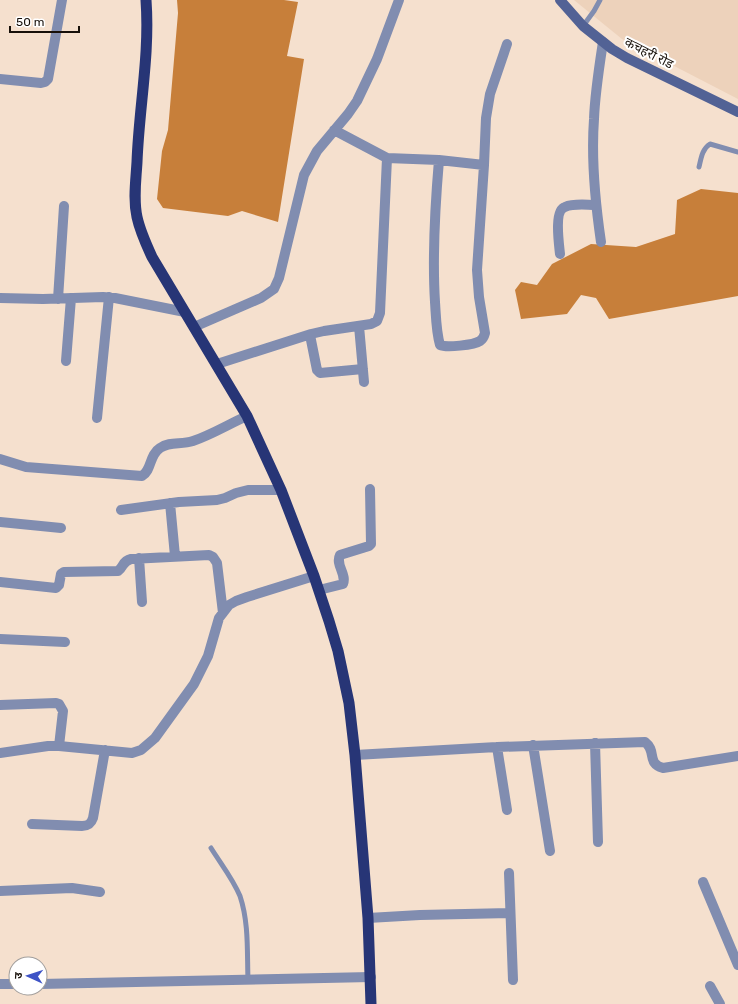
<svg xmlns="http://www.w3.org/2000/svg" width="738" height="1004" font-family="Rubik,'Noto Sans Devanagari',sans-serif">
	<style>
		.built { fill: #edd2bb }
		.water { fill: #c77f3a }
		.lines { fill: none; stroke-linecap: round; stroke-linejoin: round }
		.service { stroke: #818db0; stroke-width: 5 }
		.minor { stroke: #818db0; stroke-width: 10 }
		.secondary { stroke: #526295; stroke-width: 10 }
		.trunk { stroke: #273576; stroke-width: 11 }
		.labels { text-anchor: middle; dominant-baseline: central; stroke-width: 4; stroke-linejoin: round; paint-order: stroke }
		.street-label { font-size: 13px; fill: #17100a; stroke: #fff }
	</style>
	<rect width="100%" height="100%" fill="#f5e0ce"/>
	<path class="built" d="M574,0H738V99L622,39Z"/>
	<path class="water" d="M177,0H284L298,2L287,56L304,59L278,222L242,211L228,216L163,208L157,199L162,151L168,130L178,13Z
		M701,189L738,193V296L609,319L596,298L581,295L567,314L521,319L515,290L521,282L537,285L552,264L591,244L636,247L675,234L677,200Z"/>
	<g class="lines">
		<path class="service" d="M583,26L594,11L600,0
			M699,167C701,159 702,149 710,144L738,152
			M211,848C221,864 233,879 240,896C249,923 247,952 248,980"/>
		<path class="minor" d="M0,79L41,83L45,82L48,79L62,0
			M334,130L387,158
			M439,160C435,207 432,254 435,302C436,316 436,331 440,345C446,348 474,345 480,341C483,339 484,337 485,333L479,297L477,270L484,165L486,118L490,94L507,44
			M601,242C595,201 591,160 594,119C595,93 599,68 603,42
			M560,254C559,244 554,210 565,207C574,203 586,205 596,205
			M0,298L43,299L103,297L115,298L185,312
			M58,299L64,206
			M359,326L364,382
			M194,327L261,298L274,289L279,278L304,175L317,151L348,114L357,101L377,59L399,0
			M310,335L317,370L320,373L363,369
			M66,361L71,298
			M217,364L311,334L324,331L371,324L377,321L380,313L387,158L439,160L484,165
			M97,418L109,297
			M0,459L26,467L142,476C152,470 149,455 160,448C170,441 181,445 193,441C211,435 229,424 247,416
			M170,503L175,556
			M121,510L179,502L217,500L225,498L236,493L248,490H281
			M0,522L61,528
			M139,558L142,602
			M0,582L56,588L59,585L61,574L64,572L118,571C124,567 122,561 131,559L209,555L213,557L217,563L223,613
			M319,590L343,584C347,574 335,565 340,555L369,546L371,544L370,489
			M0,639L65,642
			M0,705L56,703L59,704L63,711L59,746
			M595,743L598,842
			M533,745L550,851
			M497,747L507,810
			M0,753L48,746H59L132,753L141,750L155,738L194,684L208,656L219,618L229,605L236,601L247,597L314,576
			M355,755L497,747L645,742C657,751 646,763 663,768L738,756
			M32,824L82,826C88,826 91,824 93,818L105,750
			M509,873L513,980
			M703,882L738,965
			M0,891L72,888L100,892
			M368,918L420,915L510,913
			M0,984H16
			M40,984L371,977
			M710,986L720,1004"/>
		<path class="secondary" d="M560,0L583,26L612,49L627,58L738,112"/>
		<path class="trunk" d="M146,0C150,55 139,107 137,162C136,180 133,199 137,217C140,231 146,244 152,257L247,416L281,490L314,576L329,621L338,651L349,703L355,755L368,918L371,1004"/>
	</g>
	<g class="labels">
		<g class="street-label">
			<text transform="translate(649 53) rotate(27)">कचहरी रोड</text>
		</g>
	</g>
	<g transform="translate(28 976) rotate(273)"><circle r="19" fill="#ffffff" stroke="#a29f9d"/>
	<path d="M0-3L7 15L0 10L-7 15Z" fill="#3e53c6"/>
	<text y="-6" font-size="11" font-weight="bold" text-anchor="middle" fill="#17100a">उ</text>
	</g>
	<path d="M10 26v6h69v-6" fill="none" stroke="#17100a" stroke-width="2"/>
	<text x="16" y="26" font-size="12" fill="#17100a" stroke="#ffffff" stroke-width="3" paint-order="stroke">50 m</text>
</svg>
